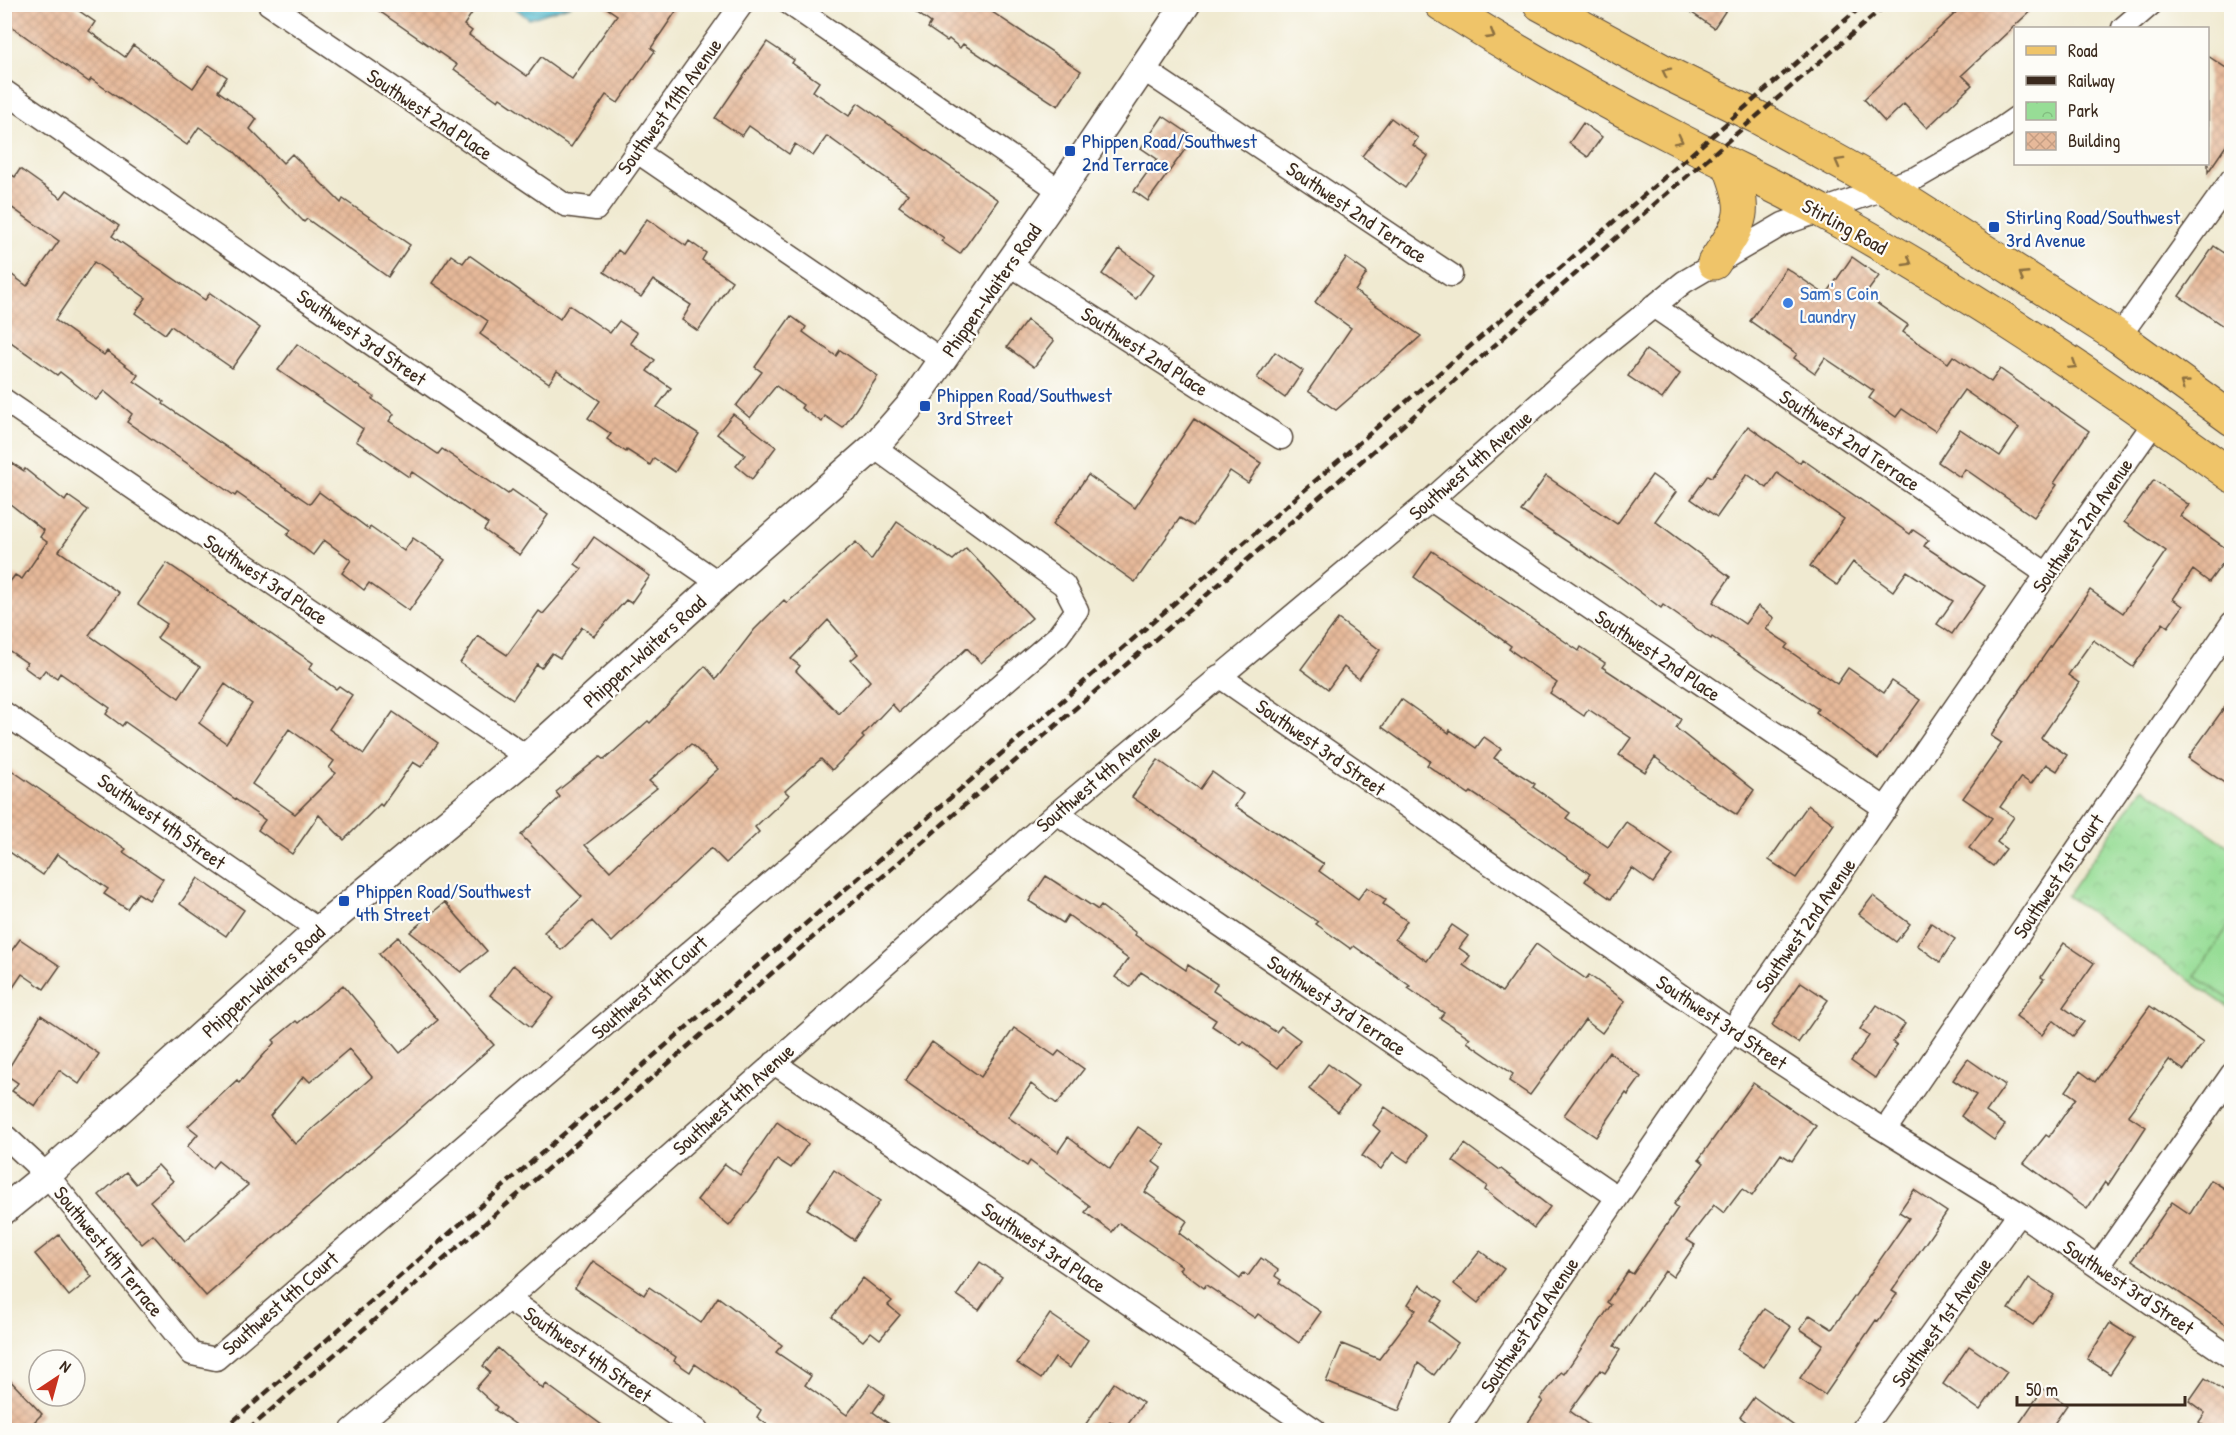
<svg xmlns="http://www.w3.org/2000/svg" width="2236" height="1435" font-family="'Patrick Hand',sans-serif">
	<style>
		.park { fill: url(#park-crowns); stroke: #69845a; stroke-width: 1.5 }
		.garden { fill: #97dd96; stroke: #69845a; stroke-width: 1.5 }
		.water { fill: url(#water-rules); stroke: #497579; stroke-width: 1.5 }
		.building { fill: url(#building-cross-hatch); fill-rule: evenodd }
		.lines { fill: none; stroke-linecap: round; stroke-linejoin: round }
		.minor-casing { stroke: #564739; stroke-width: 25 }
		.tertiary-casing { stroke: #564739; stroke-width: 31 }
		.primary-casing { stroke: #564739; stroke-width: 35 }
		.minor { stroke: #fff; stroke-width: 22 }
		.tertiary { stroke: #fff; stroke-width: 28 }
		.primary { stroke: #efc469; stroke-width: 33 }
		.rail { stroke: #3b2a1e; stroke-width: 4.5; stroke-dasharray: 9 4.5; stroke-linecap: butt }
		.oneway { stroke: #8c6f40 }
		.transit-dot { fill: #1a4fb4; stroke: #fdfcf7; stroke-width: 2 }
		.shop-dot { fill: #3f7fe0; stroke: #fdfcf7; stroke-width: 2 }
		.labels { text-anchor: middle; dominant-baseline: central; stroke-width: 4.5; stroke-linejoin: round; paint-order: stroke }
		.street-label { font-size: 20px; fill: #3b2a1e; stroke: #fdfcf7 }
		.transit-label { font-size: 20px; fill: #164399; stroke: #fdfcf7; text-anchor: start }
		.shop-label { font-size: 20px; fill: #366cbe; stroke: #fdfcf7; text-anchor: start }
	</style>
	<defs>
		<pattern id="park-crowns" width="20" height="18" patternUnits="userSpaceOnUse" patternTransform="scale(1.5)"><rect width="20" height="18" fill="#97dd96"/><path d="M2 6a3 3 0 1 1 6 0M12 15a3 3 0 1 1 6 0" fill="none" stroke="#83be81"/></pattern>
		<pattern id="water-rules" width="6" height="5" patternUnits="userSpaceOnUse" patternTransform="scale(1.5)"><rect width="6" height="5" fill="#57c0d4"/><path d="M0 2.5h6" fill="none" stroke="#499cab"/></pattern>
		<pattern id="building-cross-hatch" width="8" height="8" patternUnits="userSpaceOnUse" patternTransform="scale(1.5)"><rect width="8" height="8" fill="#e6b99a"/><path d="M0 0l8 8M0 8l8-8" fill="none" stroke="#c69f84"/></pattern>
	</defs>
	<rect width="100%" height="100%" fill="#fdfcf7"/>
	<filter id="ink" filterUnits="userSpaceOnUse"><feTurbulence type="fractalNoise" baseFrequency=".0167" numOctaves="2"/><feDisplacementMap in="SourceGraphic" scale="12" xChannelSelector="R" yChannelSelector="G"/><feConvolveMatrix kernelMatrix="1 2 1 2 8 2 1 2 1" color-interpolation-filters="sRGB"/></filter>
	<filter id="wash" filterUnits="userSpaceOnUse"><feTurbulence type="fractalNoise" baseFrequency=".008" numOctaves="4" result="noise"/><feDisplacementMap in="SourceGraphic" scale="24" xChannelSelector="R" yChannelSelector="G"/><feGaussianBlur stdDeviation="1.35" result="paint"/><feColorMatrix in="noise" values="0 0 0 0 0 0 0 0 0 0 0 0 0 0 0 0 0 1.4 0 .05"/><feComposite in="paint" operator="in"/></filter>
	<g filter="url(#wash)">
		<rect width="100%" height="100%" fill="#f0ead1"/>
		<path class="park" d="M2143,787L2231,848V1009L2067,896Z"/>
		<path class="garden" d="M2231,922V1000L2195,976Z"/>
		<path class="water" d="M511,5H572L529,19Z"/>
		<g id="blocks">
			<path class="building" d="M4,4H69L95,22L89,31L125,57L133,45L193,88L209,65L227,77L218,91L257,119L250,129L283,163L292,154L341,203L343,199L410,245L388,277L307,219L304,222L233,150L199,127L187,145L91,79L89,82L58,60L4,21Z
				M369,4H478L464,25L472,31L469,35L527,76L541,57L572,79L617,15L601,4H681L651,48L655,51L618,103L606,95L571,147L500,98L498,101L454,69L457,65Z
				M905,4H980L1081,71L1058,106L963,44L960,48L949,39L947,41L928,28L931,23Z
				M1679,4H1730L1714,28Z
				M1965,4H2038L1962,75L1972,85L1927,128L1904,104L1885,122L1864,99Z
				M767,42L794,60L792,63L819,82L813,91L849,116L858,103L998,200L960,254L941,241L944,238L899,206L908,194L827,136L813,156L795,144L789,154L749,126L742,136L715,118Z
				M2208,56L2232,72V137L2208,172Z
				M1163,116L1194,137L1148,201L1134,191L1157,159L1141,148Z
				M1391,118L1418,138L1413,145L1428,156L1405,188L1362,156Z
				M1583,123L1602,137L1588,157L1569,143Z
				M20,169L61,198L67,190L119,226L112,236L205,300L210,293L260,328L232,368L171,326L165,334L135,313L146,298L94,262L55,320L104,355L107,351L138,375L134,381L164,402L163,404L310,504L319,492L369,529L370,527L404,551L413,538L445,560L409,611L369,583L364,590L342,573L351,560L324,540L313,555L287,535L291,530L237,493L235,496L127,422L132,414L104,391L96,400L60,372L57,375L4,337V269L27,286L59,241L4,202V170L15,177Z
				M647,219L686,246L689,241L706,253L702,260L732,281L698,331L682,320L691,305L653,280L641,297L604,272L618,250L623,254Z
				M2214,246L2232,258V332L2179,296Z
				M1120,249L1154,274L1136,299L1102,274Z
				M451,255L463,263L469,255L560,319L569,305L610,333L619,321L637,333L630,343L655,360L647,371L671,388L657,407L699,434L675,472L654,458L650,465L627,450L626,452L607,439L611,434L588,418L600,401L557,371L549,383L480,334L488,321L432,283Z
				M1852,257L1879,276L1865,295L1908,325L1903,332L1948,363L1953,356L1991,382L2000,369L2089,431L2054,483L2057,485L2034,517L1965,469L1960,477L1938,462L1960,429L2000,456L2019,428L1964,390L1935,431L1902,409L1896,417L1869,398L1874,391L1825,358L1815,373L1794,358L1797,354L1750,321L1786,268L1826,295Z
				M1346,258L1367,273L1355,291L1421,336L1336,410L1308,391L1351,328L1315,302Z
				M791,316L806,327L803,332L836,356L840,350L878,376L843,428L825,416L822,422L801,408L803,405L776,386L750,418L736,406L762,372L755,367Z
				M1027,320L1054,341L1034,367L1007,347Z
				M297,344L374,397L372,399L394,414L389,421L438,454L442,449L508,494L512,490L548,515L520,555L484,530L488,524L412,472L409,477L356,441L363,429L278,370Z
				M1646,350L1680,374L1662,399L1628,376Z
				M1275,352L1303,371L1285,398L1257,378Z
				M733,414L776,447L752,479L736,466L745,455L717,434Z
				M1194,419L1261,463L1248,483L1230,471L1193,526L1180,518L1135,582L1053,524L1088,475L1135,508Z
				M1748,426L1800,463L1802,459L1910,534L1913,530L1928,540L1924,546L1985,586L1952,634L1937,624L1953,601L1907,571L1893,591L1853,562L1837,585L1810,566L1844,519L1777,473L1767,488L1747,474L1717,517L1691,499L1708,475L1712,477Z
				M4,458L24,471L25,469L65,501L68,496L88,510L59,551L119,593L89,635L179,698L200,667L157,638L167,624L138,604L167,563L313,663L309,669L336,689L339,686L352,695L329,729L364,754L393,712L438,743L421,767L413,762L382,806L380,804L344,840L319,815L292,854L258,830L265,820L125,722L122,726L106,714L110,708L60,673L57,678L45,670L39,678L24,667L27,663L4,647V590L15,575L22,579L47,542L40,537L44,531L4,499ZM225,684L252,704L226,743L199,723ZM289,729L334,761L329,768L336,773L295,814L252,784Z
				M1652,475L1676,492L1655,521L1730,577L1713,602L1745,624L1758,606L1774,618L1766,629L1788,644L1785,648L1837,684L1848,668L1884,693L1892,681L1920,700L1878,759L1816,712L1818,709L1712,637L1711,639L1663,605L1661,608L1615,573L1521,511L1546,476L1617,524Z
				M2154,480L2189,505L2180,516L2231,552L2209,582L2193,570L2173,599L2183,606L2168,627L2163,623L2133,667L2093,640L2068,675L2079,683L2041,738L2067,755L2057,771L2046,764L2031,784L2021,777L2000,807L2014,817L1997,842L2006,849L1993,866L1969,848L1992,818L1963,798L2002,743L1991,736L2010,707L2009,706L2090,590L2123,613L2166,551L2124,522Z
				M897,522L953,560L966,548L1032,618L981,663L967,648L899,712L892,704L862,736L864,738L832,770L821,759L785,791L789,795L755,827L759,832L726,863L711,848L612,942L592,921L561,950L544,932L582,897L521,835L560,797L556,792L600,757L604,760L648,721L650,723L705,666L716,679L754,630L784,600L787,603L856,542L871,560ZM828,620L858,654L851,660L870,681L839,714L796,671L800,666L791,659ZM691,744L718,769L610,871L585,845L657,788L649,781Z
				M594,537L650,576L631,603L626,600L594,636L582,627L560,658L552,653L541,668L537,664L513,699L460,663L478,636L507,655L539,611L543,614L582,569L575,564Z
				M1432,551L1579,651L1581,647L1605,663L1602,667L1681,719L1676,728L1754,790L1737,815L1698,790L1655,757L1645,772L1619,755L1631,738L1588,709L1584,716L1550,693L1557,683L1509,649L1511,646L1414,577Z
				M1338,619L1380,650L1359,679L1344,667L1328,689L1301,669Z
				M2232,697V788L2188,758Z
				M1401,699L1449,733L1450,730L1476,748L1484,737L1501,749L1494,758L1535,784L1533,787L1570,813L1566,818L1608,847L1626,822L1673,855L1653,883L1632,868L1611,899L1585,881L1590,874L1521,825L1471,792L1469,794L1427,765L1430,761L1382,727Z
				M1158,760L1200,789L1212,772L1243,794L1235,806L1324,864L1319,871L1358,899L1367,887L1386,900L1383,904L1407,921L1395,939L1427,961L1452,925L1468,936L1459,948L1470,956L1463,965L1502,992L1536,944L1586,979L1589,975L1625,1001L1602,1033L1585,1020L1530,1095L1509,1081L1513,1074L1467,1042L1470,1038L1440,1018L1444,1013L1408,988L1410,986L1354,946L1351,949L1316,924L1318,922L1132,797Z
				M4,765L126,849L123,852L163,879L149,900L138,893L127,909L104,894L108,889L57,854L43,875L4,848Z
				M1808,805L1834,824L1796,878L1769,860Z
				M1046,876L1098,910L1101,906L1136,933L1135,935L1186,970L1188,965L1217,984L1213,991L1276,1032L1281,1026L1300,1040L1278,1068L1244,1042L1241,1045L1212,1026L1216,1020L1141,972L1130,987L1115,977L1128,959L1068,915L1063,923L1029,901Z
				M198,878L244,910L226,936L180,904Z
				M1873,896L1910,924L1896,942L1859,914Z
				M445,902L487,951L461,972L410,932Z
				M1931,923L1955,939L1940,962L1917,945Z
				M398,937L494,1045L206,1296L153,1235L142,1244L99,1195L126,1172L136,1184L158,1165L173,1181L150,1201L185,1241L248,1185L218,1161L212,1168L187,1147L198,1134L188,1126L237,1080L239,1083L275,1042L273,1040L296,1021L298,1023L343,985L400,1053L438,1020L379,954ZM349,1049L372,1077L295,1144L270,1116L304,1076L310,1082Z
				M20,939L60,966L44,989L22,974L4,1001V961Z
				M2064,943L2094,963L2063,1007L2084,1022L2073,1036L2053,1020L2042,1035L2016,1016L2044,979L2041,977Z
				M513,965L554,998L531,1027L490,995Z
				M1801,982L1828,1000L1798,1043L1772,1025Z
				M1877,1005L1905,1024L1893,1042L1897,1045L1875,1078L1851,1061L1869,1036L1860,1029Z
				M2150,1006L2203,1043L2184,1070L2169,1060L2128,1115L2146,1127L2108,1185L2105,1182L2087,1209L2024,1163L2046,1135L2049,1137L2076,1098L2066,1091L2080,1071L2095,1082Z
				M41,1015L99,1054L79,1084L59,1070L35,1106L12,1091L18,1083L5,1074Z
				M1014,1028L1055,1056L1059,1051L1084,1069L1057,1104L1031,1084L1008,1117L1058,1152L1068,1137L1110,1169L1138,1127L1165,1145L1153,1162L1161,1168L1145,1192L1187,1221L1179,1233L1240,1279L1244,1273L1248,1276L1261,1258L1278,1270L1275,1276L1281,1280L1279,1283L1321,1312L1299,1343L1258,1314L1255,1318L1206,1285L1204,1288L1179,1269L1182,1266L1119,1223L1112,1232L1085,1212L1090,1206L1030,1161L1027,1166L905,1081L932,1042L981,1077Z
				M1609,1052L1641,1077L1628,1095L1626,1093L1596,1137L1564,1115Z
				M1968,1059L2005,1085L1986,1112L2005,1125L1994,1140L1961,1116L1976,1095L1953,1080Z
				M1328,1064L1358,1086L1338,1112L1309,1089Z
				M1753,1083L1816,1126L1792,1161L1781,1154L1752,1196L1742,1189L1724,1213L1714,1205L1687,1240L1695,1245L1673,1277L1665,1271L1614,1346L1620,1350L1605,1373L1600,1370L1570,1411L1597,1431H1522L1543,1401L1540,1399L1561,1372L1564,1374L1611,1305L1607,1302L1628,1271L1633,1274L1678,1208L1674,1204L1704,1163L1699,1159Z
				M1385,1107L1426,1136L1408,1162L1393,1152L1381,1169L1362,1156L1380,1131L1373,1125Z
				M777,1122L808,1144L791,1168L777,1159L758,1190L729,1226L697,1200L725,1164L740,1175Z
				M1465,1144L1500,1170L1501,1169L1550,1207L1534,1228L1485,1190L1487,1186L1453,1161Z
				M834,1170L880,1201L854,1240L807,1209Z
				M2211,1180L2232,1193V1329L2132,1260L2172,1202L2190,1214Z
				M1914,1190L1947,1212L1892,1291L1897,1294L1878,1321L1876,1320L1825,1395L1800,1378L1823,1344L1800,1329L1810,1315L1832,1329L1909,1218L1899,1212Z
				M59,1235L92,1277L69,1296L35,1254Z
				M1480,1251L1504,1269L1478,1303L1454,1284Z
				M593,1261L644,1295L649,1287L701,1323L718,1297L782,1345L776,1352L811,1376L805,1385L847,1415L870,1384L885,1395L873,1412L899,1431H776L757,1417L761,1410L695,1364L690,1372L674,1361L676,1357L575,1288Z
				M980,1262L1002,1277L979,1310L957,1295Z
				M863,1278L892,1301L888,1305L900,1315L880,1339L871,1332L863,1341L832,1317Z
				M2029,1278L2054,1295L2033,1325L2009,1309Z
				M1420,1285L1443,1301L1429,1321L1458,1343L1434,1375L1418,1363L1399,1411L1326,1382L1342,1344L1379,1359L1416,1310L1408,1304Z
				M1764,1309L1791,1327L1764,1367L1737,1349Z
				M1050,1314L1088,1340L1070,1368L1055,1358L1041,1379L1017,1363Z
				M2110,1323L2134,1338L2110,1374L2087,1359Z
				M1969,1346L2007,1372L1980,1410L1943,1384Z
				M498,1348L543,1389L546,1384L610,1431H525L495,1410L497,1407L476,1388L490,1372L483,1366Z
				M4,1374L42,1414L25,1431H4Z
				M2205,1378L2232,1397V1422L2226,1431H2210L2199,1422L2205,1413L2189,1401Z
				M1114,1383L1143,1403L1124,1430L1110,1421L1104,1431H1081Z
				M2043,1389L2067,1405L2049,1431H2014Z
				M1754,1397L1801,1431H1759L1740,1417Z"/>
		</g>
	</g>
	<g filter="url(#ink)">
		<use href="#blocks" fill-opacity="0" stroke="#564739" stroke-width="1.5"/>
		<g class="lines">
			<g class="minor-casing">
				<path id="minor" d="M269,4L565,205L596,209L742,4
					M790,4L1060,191
					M2123,28L2151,4
					M1143,69L1451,275
					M4,91L719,583
					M636,151L942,360
					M1009,264L1281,438
					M1653,306L2047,574
					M2119,337L2232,179
					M4,400L527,757
					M1431,500L1886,809
					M1219,676L1732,1031L1871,1122L2019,1213L2232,1358
					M4,713L319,930
					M1057,813L1617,1197
					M774,1063L1315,1430
					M1885,1130L2232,623
					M4,1135L47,1175L192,1354L216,1359L1058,636L1077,610L1064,585L874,447
					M2098,1266L2232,1074
					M508,1299L697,1430
					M352,1430L508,1299L1057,813L1431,500L1598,351L1684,282L1783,224L1918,177L1996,132L2016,118
					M1457,1430L2047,574L2156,420
					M1862,1430L2019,1213"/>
			</g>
			<g class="tertiary-casing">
				<path id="tertiary" d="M4,1210L47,1175L319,930L527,757L719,583L874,447L910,406L1060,191L1186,4"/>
			</g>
			<g class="primary-casing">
				<path id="primary" d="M1441,4C1518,53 1597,98 1678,139C1726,164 1776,186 1823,212C1965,290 2101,380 2232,476
					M1540,4L1667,73L1757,117L1886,188L2119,337L2232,419
					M1714,263C1742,221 1749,214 1729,165"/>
			</g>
			<use href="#minor" class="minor"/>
			<use href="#tertiary" class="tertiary"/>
			<use href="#primary" class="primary"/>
			<path class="rail" d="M223,1430L1864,4
				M248,1430L1069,714L1461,375L1650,208L1887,4"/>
		</g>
		<defs><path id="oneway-chevron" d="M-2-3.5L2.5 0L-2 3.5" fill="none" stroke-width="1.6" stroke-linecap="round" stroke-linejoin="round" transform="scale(1.5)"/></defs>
		<g class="oneway">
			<use href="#oneway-chevron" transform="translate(1491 35) rotate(31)"/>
			<use href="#oneway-chevron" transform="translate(1666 72) rotate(-153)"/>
			<use href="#oneway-chevron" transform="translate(1679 140) rotate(27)"/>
			<use href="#oneway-chevron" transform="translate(1839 162) rotate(-151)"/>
			<use href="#oneway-chevron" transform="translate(1908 262) rotate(31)"/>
			<use href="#oneway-chevron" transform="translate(2023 275) rotate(-147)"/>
			<use href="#oneway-chevron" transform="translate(2073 365) rotate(32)"/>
			<use href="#oneway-chevron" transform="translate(2184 384) rotate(-144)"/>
		</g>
	</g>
	<g class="transit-dot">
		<rect x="1064" y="145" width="12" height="12" rx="3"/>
		<rect x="1988" y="221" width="12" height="12" rx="3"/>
		<rect x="919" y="400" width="12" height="12" rx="3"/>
		<rect x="338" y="895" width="12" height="12" rx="3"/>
	</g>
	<circle class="shop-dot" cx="1788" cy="303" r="6"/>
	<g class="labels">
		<g class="street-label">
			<text transform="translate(669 106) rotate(-54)">Southwest 11th Avenue</text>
			<text transform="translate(430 114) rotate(34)">Southwest 2nd Place</text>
			<text transform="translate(1357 212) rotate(34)">Southwest 2nd Terrace</text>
			<text transform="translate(1845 226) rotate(29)">Stirling Road</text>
			<text transform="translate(991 290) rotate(-55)">Phippen-Waiters Road</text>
			<text transform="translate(362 337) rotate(35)">Southwest 3rd Street</text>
			<text transform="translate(1145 351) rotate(33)">Southwest 2nd Place</text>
			<text transform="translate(1850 440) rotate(34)">Southwest 2nd Terrace</text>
			<text transform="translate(1470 465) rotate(-41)">Southwest 4th Avenue</text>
			<text transform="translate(2082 525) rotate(-55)">Southwest 2nd Avenue</text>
			<text transform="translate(266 579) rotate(34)">Southwest 3rd Place</text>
			<text transform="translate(644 651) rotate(-42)">Phippen-Waiters Road</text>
			<text transform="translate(1658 655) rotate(34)">Southwest 2nd Place</text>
			<text transform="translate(1321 747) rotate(35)">Southwest 3rd Street</text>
			<text transform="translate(1098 778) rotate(-40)">Southwest 4th Avenue</text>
			<text transform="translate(162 821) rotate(35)">Southwest 4th Street</text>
			<text transform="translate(2058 876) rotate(-56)">Southwest 1st Court</text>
			<text transform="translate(1805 925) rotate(-55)">Southwest 2nd Avenue</text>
			<text transform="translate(263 981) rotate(-42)">Phippen-Waiters Road</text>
			<text transform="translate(649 987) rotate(-41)">Southwest 4th Court</text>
			<text transform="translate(1337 1005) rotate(34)">Southwest 3rd Terrace</text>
			<text transform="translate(1722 1022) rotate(34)">Southwest 3rd Street</text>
			<text transform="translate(733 1099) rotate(-42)">Southwest 4th Avenue</text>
			<text transform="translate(1044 1247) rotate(34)">Southwest 3rd Place</text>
			<text transform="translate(109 1251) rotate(51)">Southwest 4th Terrace</text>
			<text transform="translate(2129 1287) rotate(34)">Southwest 3rd Street</text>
			<text transform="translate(280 1303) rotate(-41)">Southwest 4th Court</text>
			<text transform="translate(1941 1322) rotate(-54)">Southwest 1st Avenue</text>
			<text transform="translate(1529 1325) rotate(-56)">Southwest 2nd Avenue</text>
			<text transform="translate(588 1354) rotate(35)">Southwest 4th Street</text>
		</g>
		<g class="transit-label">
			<text x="1082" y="140">Phippen Road/Southwest<tspan x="1082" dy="23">2nd Terrace</tspan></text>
			<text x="2006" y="216">Stirling Road/Southwest<tspan x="2006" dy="23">3rd Avenue</tspan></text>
			<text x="937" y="394">Phippen Road/Southwest<tspan x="937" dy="23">3rd Street</tspan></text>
			<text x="356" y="890">Phippen Road/Southwest<tspan x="356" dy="23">4th Street</tspan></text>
		</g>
		<g class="shop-label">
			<text x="1800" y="292">Sam's Coin<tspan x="1800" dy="23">Laundry</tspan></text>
		</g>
	</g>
	<rect width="2236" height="1435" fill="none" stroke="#fdfcf7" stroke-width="24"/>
	<rect x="2014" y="27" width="195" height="138" fill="#fdfcf7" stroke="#afa8a0" stroke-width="1.5"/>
	<rect x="2026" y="46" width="30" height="9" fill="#efc469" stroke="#afa8a0" stroke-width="1.5"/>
	<text x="2068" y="57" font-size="18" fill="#3b2a1e">Road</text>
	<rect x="2026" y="76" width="30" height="9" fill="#3b2a1e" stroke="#afa8a0" stroke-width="1.5"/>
	<text x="2068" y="87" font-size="18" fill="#3b2a1e">Railway</text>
	<rect x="2026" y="102" width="30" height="18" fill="url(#park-crowns)" stroke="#afa8a0" stroke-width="1.5"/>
	<text x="2068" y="117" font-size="18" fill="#3b2a1e">Park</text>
	<rect x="2026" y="132" width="30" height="18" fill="url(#building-cross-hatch)" stroke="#afa8a0" stroke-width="1.5"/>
	<text x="2068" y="147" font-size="18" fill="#3b2a1e">Building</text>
	<g transform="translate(57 1378) rotate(36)"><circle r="28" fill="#fdfcf7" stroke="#afa8a0" stroke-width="1.5"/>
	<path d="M0-4.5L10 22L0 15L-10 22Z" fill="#c8321e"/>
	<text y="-9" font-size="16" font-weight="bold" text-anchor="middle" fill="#3b2a1e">N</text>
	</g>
	<path d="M2017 1396v9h168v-9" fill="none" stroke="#3b2a1e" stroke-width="3"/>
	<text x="2026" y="1396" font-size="18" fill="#3b2a1e" stroke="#fdfcf7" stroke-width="4.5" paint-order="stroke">50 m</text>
</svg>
